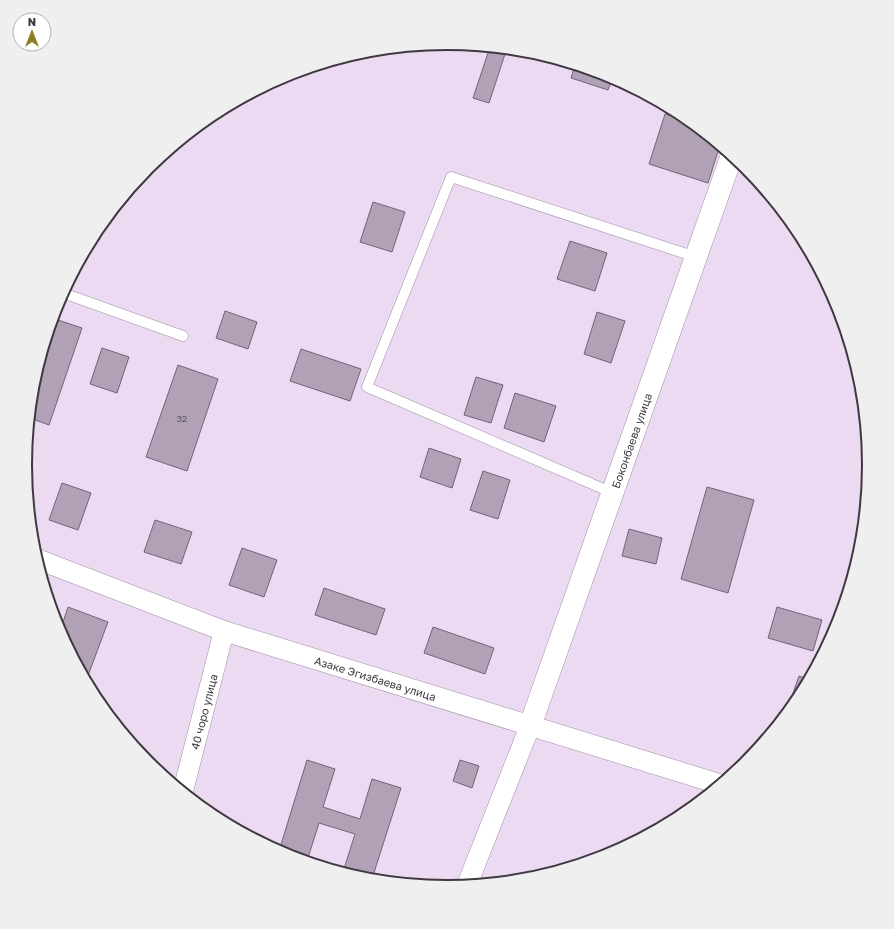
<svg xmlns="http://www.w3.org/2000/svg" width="894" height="929" font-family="'Golos Text',sans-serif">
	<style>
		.building { fill: #b1a1b7; stroke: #726378 }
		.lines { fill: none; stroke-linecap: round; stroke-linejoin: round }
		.service-casing { stroke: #9f8fa4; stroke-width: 11 }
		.minor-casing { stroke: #9f8fa4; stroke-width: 21 }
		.tertiary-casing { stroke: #9f8fa4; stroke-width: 23 }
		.service { stroke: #fff; stroke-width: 10 }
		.minor { stroke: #fff; stroke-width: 20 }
		.tertiary { stroke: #fff; stroke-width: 22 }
		.labels { text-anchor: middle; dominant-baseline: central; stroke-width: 4; stroke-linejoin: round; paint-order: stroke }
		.number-label { font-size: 9px; fill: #5c525e }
		.street-label { font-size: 11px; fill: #3f3841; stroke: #fff }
		.rim { fill: none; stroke: #3f3841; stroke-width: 2 }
	</style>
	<rect width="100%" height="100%" fill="#ebdaf1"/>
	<path class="building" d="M490,47L507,48L489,103L473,98Z
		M575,65L609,75L613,77L608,90L571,78Z
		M665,114L692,122L720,145L708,183L649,164Z
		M373,202L405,212L392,252L360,242Z
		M570,241L607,253L595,291L557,279Z
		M225,311L257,322L248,349L216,338Z
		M597,312L625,321L611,363L584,354Z
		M52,318L82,328L49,425L30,418L33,382Z
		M102,348L129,357L117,393L90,384Z
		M301,349L361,369L350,401L290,381Z
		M178,365L218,379L187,471L146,457Z
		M476,377L503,385L491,423L464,415Z
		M515,393L556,406L544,442L504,428Z
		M429,448L461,459L452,488L420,477Z
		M483,471L510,480L498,519L470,510Z
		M62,483L91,493L78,530L49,520Z
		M707,487L754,500L728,593L681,579Z
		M155,520L192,532L181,564L144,552Z
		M629,529L662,538L656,564L622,556Z
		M242,548L277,560L264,597L229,585Z
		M324,588L385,609L376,635L315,615Z
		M68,607L108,622L86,681L60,631Z
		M777,607L822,620L813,651L768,638Z
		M433,627L494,648L485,674L424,653Z
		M799,676L808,679L798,699L786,713Z
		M307,760L335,769L323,807L360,819L372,779L401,788L372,879L364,878L343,872L355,834L319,823L307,861L284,854L279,851Z
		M460,760L479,766L472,788L453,781Z"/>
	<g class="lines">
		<g class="service-casing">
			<path id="service" d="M63,293L183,336
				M613,493L367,387L451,177L696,257"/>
		</g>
		<g class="minor-casing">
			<g id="minor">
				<path id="s1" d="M37,559L224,631L719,784"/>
				<path id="s2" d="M183,791L224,631"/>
				<path d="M467,885L530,726"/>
			</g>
		</g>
		<g class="tertiary-casing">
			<g id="tertiary">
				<path id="s3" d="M530,726L732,155"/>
			</g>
		</g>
		<use href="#service" class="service"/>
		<use href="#minor" class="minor"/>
		<use href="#tertiary" class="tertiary"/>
	</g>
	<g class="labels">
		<g class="number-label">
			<text x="182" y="418">32</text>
		</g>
		<g class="street-label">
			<text stroke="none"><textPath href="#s3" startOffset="303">Боконбаева улица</textPath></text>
			<text stroke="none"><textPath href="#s1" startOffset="359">Азаке Эгизбаева улица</textPath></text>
			<text stroke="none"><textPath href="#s2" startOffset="82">40 чоро улица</textPath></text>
		</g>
	</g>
	<path d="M0 0H894V929H0ZM32 465a415 415 0 1 1 830 0a415 415 0 1 1-830 0Z" fill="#f0eff0" fill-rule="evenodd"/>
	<path class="rim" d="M32 465a415 415 0 1 1 830 0a415 415 0 1 1-830 0Z"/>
	<g transform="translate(32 32)"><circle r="19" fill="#ffffff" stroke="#b2afb3"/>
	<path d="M0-3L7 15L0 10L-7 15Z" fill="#8d7e24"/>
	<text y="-6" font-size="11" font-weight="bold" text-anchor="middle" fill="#3f3841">N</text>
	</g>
</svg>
